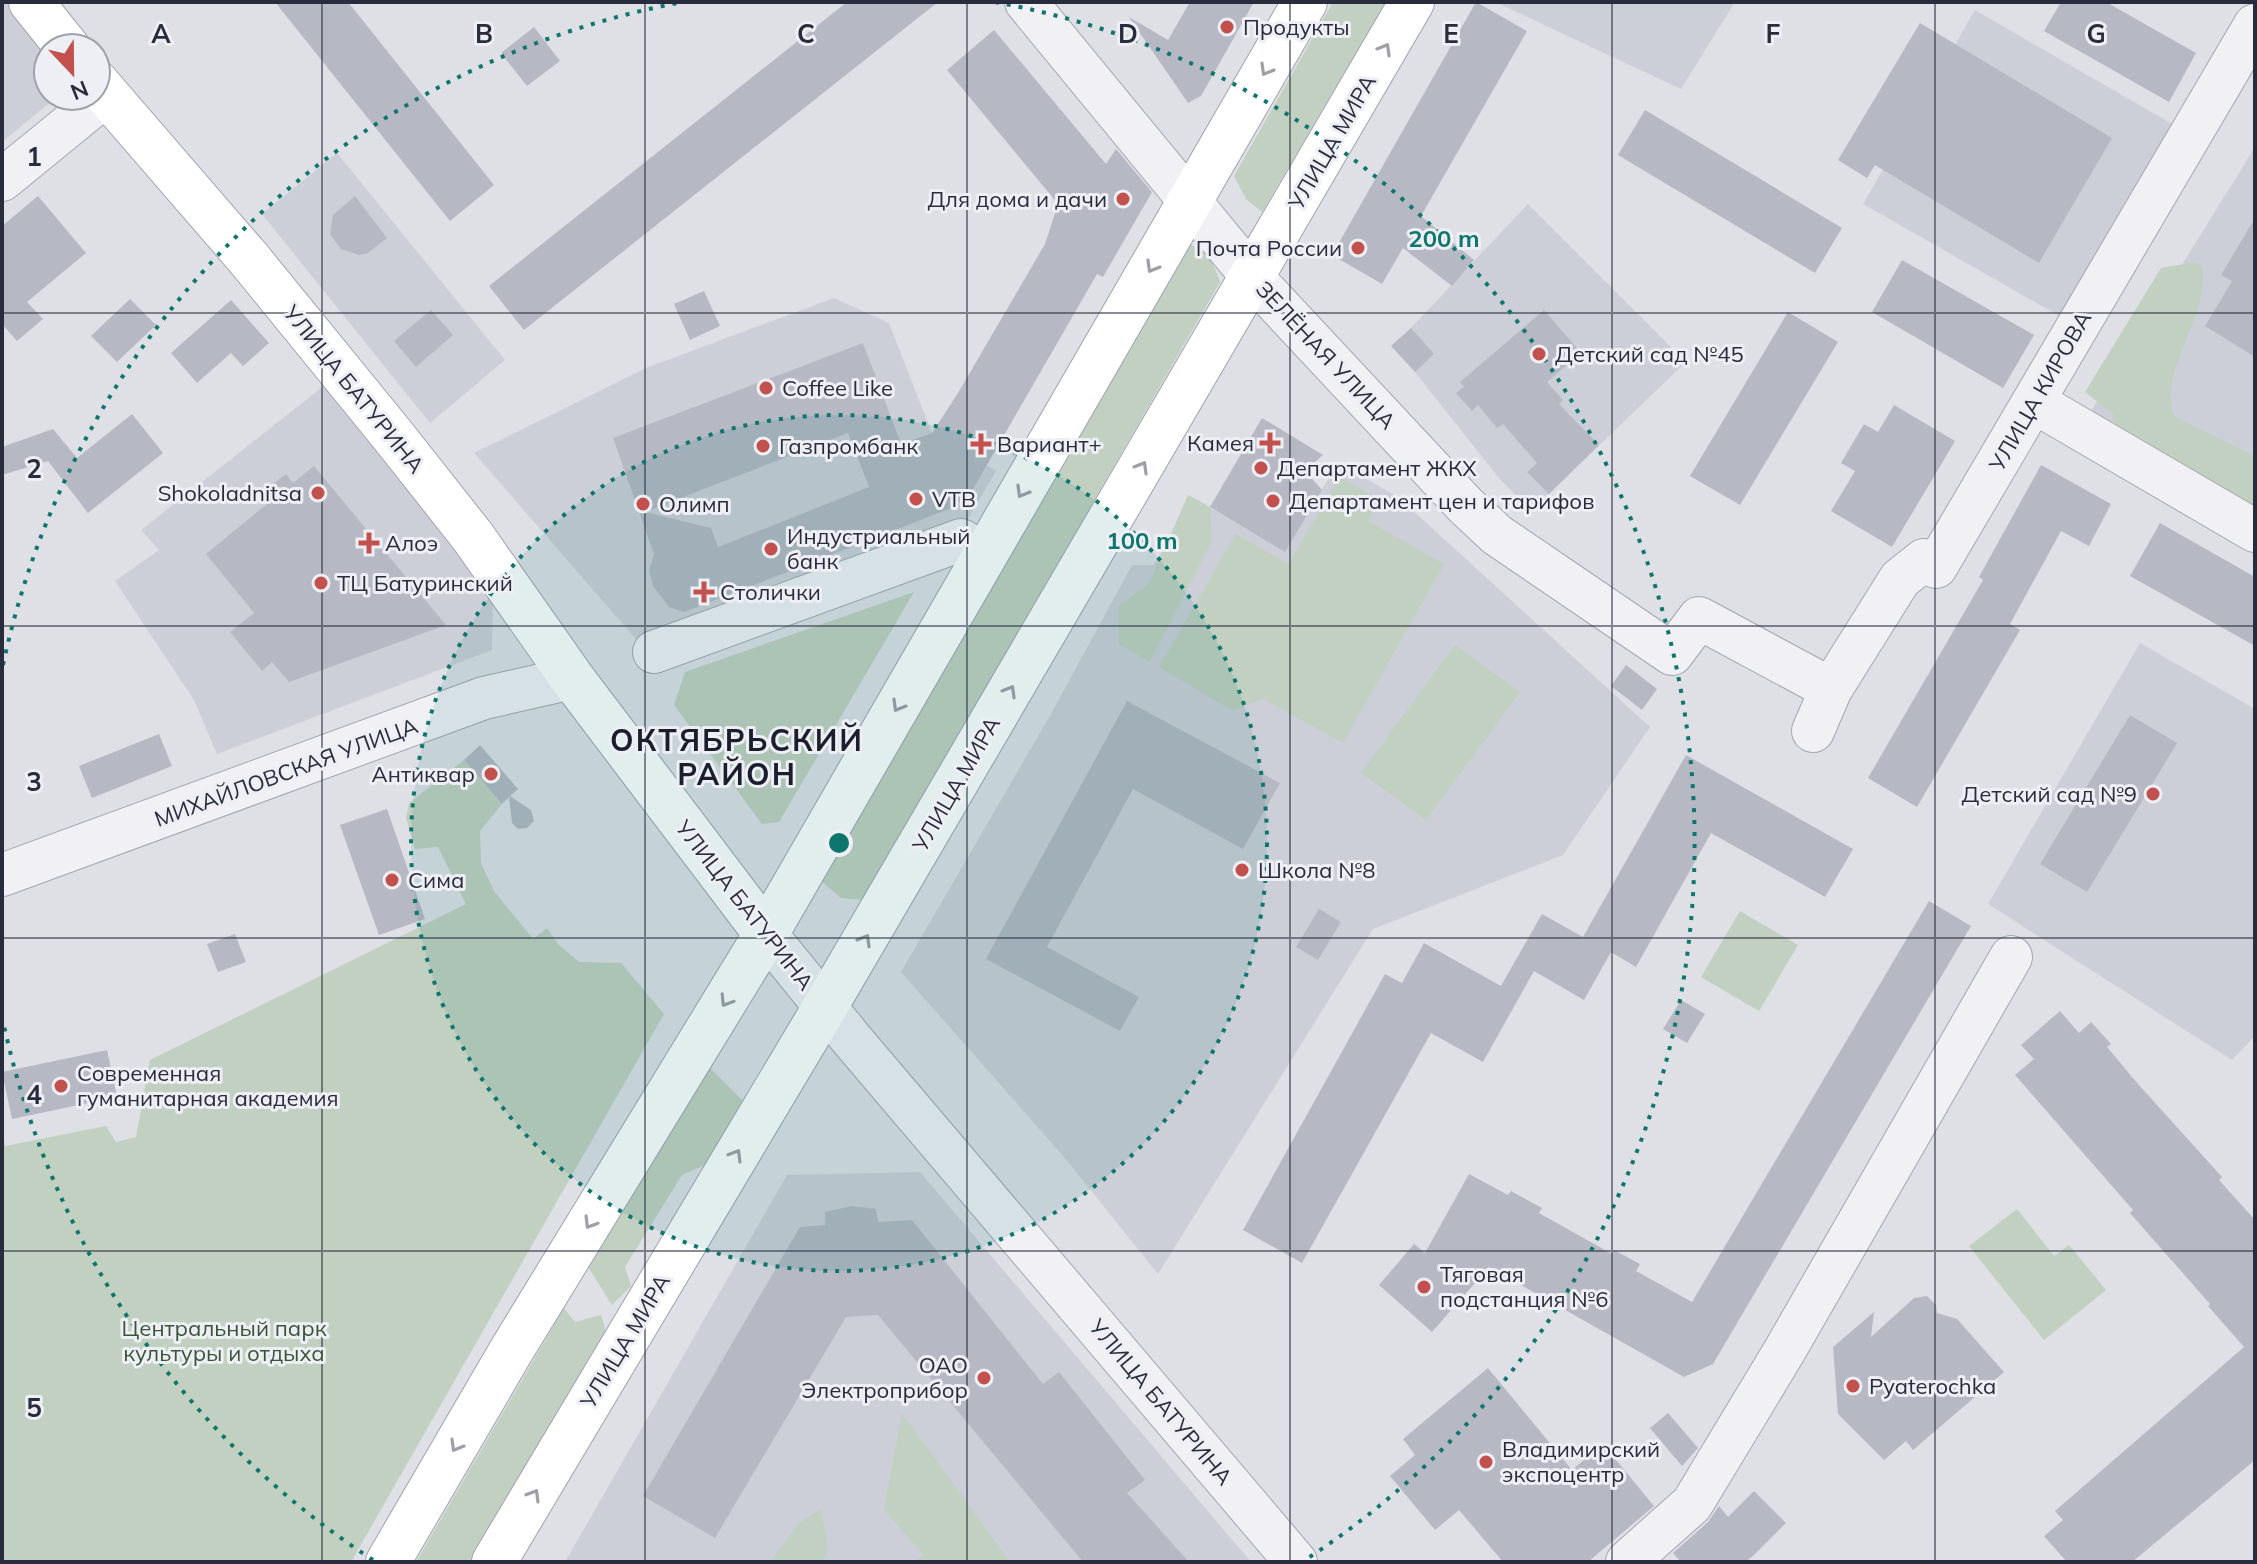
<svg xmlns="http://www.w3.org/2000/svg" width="2257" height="1564" font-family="Mulish,sans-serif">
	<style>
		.built { fill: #cdcfd8 }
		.green { fill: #c1d0c0 }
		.building { fill: #b6b9c3; fill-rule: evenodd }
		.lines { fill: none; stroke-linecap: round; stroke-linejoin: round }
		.minor-casing { stroke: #a4a6b0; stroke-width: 44 }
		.major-casing { stroke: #9fa3b1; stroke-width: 46 }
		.minor { stroke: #f1f1f5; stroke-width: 42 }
		.major { stroke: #fff; stroke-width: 44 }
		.oneway { stroke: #9fa0a7 }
		.grid { fill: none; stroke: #292c3c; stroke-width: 2; stroke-opacity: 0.55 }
		.ring { fill: none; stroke: #0f766e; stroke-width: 4; stroke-dasharray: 4 8 }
		.poi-dot { fill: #c2504d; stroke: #eeeff4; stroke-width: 3 }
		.labels { text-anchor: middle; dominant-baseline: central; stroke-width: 6; stroke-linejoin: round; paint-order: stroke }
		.poi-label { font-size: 22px; fill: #292c3c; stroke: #eeeff4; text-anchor: start }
		.street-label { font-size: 22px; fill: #292c3c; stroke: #eeeff4 }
		.park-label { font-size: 22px; fill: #385637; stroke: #eeeff4 }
		.district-label { font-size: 30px; font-weight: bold; letter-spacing: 2px; fill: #1b1e2d; stroke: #eeeff4 }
		.grid-label { font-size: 26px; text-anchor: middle; font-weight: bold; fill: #292c3c; stroke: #eeeff4; stroke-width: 6; stroke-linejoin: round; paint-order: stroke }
		.centre { fill: #0f766e; stroke: #eeeff4; stroke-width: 4 }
		.ring-label { font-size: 24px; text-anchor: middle; font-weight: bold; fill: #0f766e; stroke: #eeeff4; stroke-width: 6; stroke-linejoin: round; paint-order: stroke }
	</style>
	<rect width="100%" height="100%" fill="#dee0e6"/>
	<path class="built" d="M2,2H11L48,48V96H58L2,142Z
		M1495,2H1735L1681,89Z
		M1975,10L2179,128L2066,320L1863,204Z
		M2255,147V506L2091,411Z
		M337,153L505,360L430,423L262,214Z
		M1528,204L1686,362L1531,511L1498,477L1415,372L1411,328Z
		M834,298L889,323L932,433L996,471L966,522L642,646L474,453L646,368Z
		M325,385L493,589L492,650L217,754L194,700L115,581L159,550L141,530Z
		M1338,463L1398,497L1650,727L1563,855L1373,929L1158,1274L1064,1157L901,972L1051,714L1132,565H1154L1192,497L1285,551Z
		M2140,643L2255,709V1036L2232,1060L1988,904Z
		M920,1172L1251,1562H565L787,1175Z"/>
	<path class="green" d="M1333,2H1386L1262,212L1246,199L1234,176Z
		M1188,243L1210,256L1220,282L864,900L841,898L820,880Z
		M2195,262L2202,266C2211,316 2155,375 2175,417L2255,456V522L2119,446L2113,414L2085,392L2161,268Z
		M1340,477L1380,500L1368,521L1444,564L1343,743L1263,699L1233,711L1159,667L1236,534L1288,564Z
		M1188,495L1210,507L1212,541L1150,662L1119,644L1118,607L1150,582Z
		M914,592L779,822L762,824L674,705L685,672Z
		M1455,645L1520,692L1426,820L1361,773Z
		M464,760L502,804L480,831L481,863L494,891L533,939L547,928L559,945L579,962L621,963L664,1014L351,1562H2V1130L5,1146L106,1126L116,1142L136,1137L150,1060L466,904L438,847L415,849L406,818L409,803Z
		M1740,911L1798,945L1759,1011L1701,977Z
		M707,1065L743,1101L705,1165L682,1175L625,1267L631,1286L612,1305L588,1267Z
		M2017,1209L2054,1256L2069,1245L2106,1290L2044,1340L1969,1246Z
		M564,1308L575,1322L601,1315L606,1332L471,1562H416Z
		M902,1413L1010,1562H914L924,1555L884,1510Z
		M821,1509L828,1548L823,1562H770L799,1523Z"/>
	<path class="building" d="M275,2H348L494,185L450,221Z
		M847,2H938L524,330L489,286Z
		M1190,2H1254L1201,96L1188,103L1129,17L1168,40Z
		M1476,2L1527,31L1421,216L1474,260L1452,286L1403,248L1382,284L1332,255Z
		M2061,2H2106L2196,53L2169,102L2044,31Z
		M1920,23L2112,138L2039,263L1875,165L1867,178L1838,160Z
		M534,27L560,61L527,86L501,53Z
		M994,30L1106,164L1116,149L1152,192L1103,277L1097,274L973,489L954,507L684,612L669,607L653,586L649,571L654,554L613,438L863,343L901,444L932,433L958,393L1045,244L1058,204L947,70ZM848,433L869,487L789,519L718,547L711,528L645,512Z
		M1645,110L1842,228L1815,273L1618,155Z
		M38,196L86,253L27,302L43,319L17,341L2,324V226Z
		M355,196L387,238L368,253L359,255L341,249L330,234L333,215Z
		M2255,218V357L2205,326L2232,281L2221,275Z
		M1902,260L2034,335L2003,388L1872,312Z
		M704,291L720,326L690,340L674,304Z
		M130,299L156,325L117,362L91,336Z
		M231,300L269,343L243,366L231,353L197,383L171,353Z
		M431,310L453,335L416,367L394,341Z
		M1544,310L1581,353L1547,382L1563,400L1559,404L1599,445L1549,494L1527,472L1537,463L1503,424L1497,428L1478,405L1472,411L1456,393L1464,387L1460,382Z
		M1788,312L1838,342L1740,505L1690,476Z
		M1411,328L1434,354L1415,372L1391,346Z
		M1894,405L1955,441L1892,547L1831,511L1855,471L1841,463L1864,424L1878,432Z
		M132,414L163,453L88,513L48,461L2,475V447L53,429L77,458Z
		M1262,418L1323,455L1305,471L1322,490L1285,552L1210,507Z
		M2041,465L2111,504L2089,546L2061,531L2010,624L2020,630L1917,807L1868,778L1983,580L1979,577Z
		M314,466L446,625L289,682L272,662L262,671L230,632L254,613L206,554L273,499L265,490L286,474L293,483Z
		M2160,523L2255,577V646L2130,576Z
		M1626,665L1657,689L1642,710L1611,686Z
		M1127,701L1280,783L1243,849L1133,789L1047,947L1139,997L1120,1031L986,959Z
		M2130,715L2177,743L2087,892L2040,864Z
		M159,734L172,766L92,798L79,766Z
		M480,745L518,789L510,796L531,810L534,821L527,828L518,829L512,823L509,797L502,804L464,760Z
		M1686,755L1853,849L1825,897L1711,833L1636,967L1611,952L1584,1000L1534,971L1483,1062L1431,1033L1302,1263L1243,1230L1385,974L1402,983L1424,943L1501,986L1542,914L1583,937Z
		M387,809L425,919L379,935L340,825Z
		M1929,901L1971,926L1713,1364L1684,1377L1489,1267L1432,1332L1379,1285L1414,1244L1425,1253L1469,1174L1508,1195L1511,1191L1542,1208L1539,1213L1612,1254L1614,1250L1640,1264L1636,1271L1692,1302Z
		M1319,909L1341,922L1318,960L1296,947Z
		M235,934L246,962L218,972L207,944Z
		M1681,1000L1705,1014L1687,1043L1663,1029Z
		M2060,1011L2079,1033L2091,1022L2111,1044L2107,1047L2138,1084L2222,1177L2219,1180L2255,1220V1460L2132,1562H2067L2044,1536L2063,1520L2055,1511L2244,1347L2208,1306L2210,1304L2130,1213L2133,1210L2015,1075L2034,1059L2021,1045Z
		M107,1050L117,1097L12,1119L2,1072Z
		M851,1206L876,1209L878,1222L912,1220L1043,1384L1059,1372L1145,1480L1127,1493L1189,1562H1083L878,1315L846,1317L715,1538L643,1496L800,1227L825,1225V1212Z
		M1927,1296L1936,1305L1937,1313L1957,1319L2004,1372L1913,1450L1906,1441L1884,1460L1838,1414L1833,1347L1874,1312L1871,1337L1914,1298Z
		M1488,1368L1572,1470L1603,1444L1654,1506L1588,1562H1503L1459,1510L1435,1530L1390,1476L1415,1455L1403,1439Z
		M1668,1413L1698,1448L1682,1466L1650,1428Z
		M1754,1491L1786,1523L1754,1555L1745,1562H1681L1673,1553L1708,1522L1719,1506L1728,1517Z"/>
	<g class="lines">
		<g class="minor-casing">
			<path id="minor" d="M1026,2L1253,278L1466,506L1497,535L1672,654L1699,618L1831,689
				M2,180L106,95
				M2034,402L2255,531
				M654,652L961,540L986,555
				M1813,731L1831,689L1900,579L1924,560L1936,567L2255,25
				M2,875L484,698L572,678
				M766,934L853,1041L1296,1562
				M1627,1562L1692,1504L1785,1350L2011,957"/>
		</g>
		<g class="major-casing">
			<path id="major" d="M31,2L68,48
				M96,82L249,259L394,437L473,537L572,678L766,934
				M388,1562L511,1351L766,934L1305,2
				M494,1562L825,1007L1412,2"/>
		</g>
		<use href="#minor" class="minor"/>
		<use href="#major" class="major"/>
	</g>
	<defs><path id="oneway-chevron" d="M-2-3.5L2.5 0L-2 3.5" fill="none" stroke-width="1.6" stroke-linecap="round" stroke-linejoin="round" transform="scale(2)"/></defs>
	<g class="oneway">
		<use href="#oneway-chevron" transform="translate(1385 49) rotate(-60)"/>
		<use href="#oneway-chevron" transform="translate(1266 70) rotate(120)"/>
		<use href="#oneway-chevron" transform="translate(1152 267) rotate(120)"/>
		<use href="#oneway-chevron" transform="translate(1142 467) rotate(-60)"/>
		<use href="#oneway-chevron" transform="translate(1022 492) rotate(120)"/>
		<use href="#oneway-chevron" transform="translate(1010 691) rotate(-60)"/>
		<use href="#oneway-chevron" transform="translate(898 706) rotate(120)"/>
		<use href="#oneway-chevron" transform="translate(865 940) rotate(-60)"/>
		<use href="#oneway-chevron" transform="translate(726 1001) rotate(122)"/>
		<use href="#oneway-chevron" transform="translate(736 1155) rotate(-59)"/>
		<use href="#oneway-chevron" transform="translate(590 1223) rotate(121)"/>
		<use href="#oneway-chevron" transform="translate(456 1446) rotate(120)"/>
		<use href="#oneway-chevron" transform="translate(534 1495) rotate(-59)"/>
	</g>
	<path class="grid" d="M322,2V1562M645,2V1562M967,2V1562M1290,2V1562M1612,2V1562M1935,2V1562M2,313H2255M2,626H2255M2,938H2255M2,1251H2255"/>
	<circle cx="839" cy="843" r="428" fill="#0f766e" fill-opacity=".12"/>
	<g class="ring">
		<circle cx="839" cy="843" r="428"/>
		<path d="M373 1560A855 855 0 0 1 3 1021M3 665A855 855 0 0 1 683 2M995 2A855 855 0 0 1 1305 1560"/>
	</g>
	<g class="poi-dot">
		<circle cx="1227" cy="27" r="8"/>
		<circle cx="1123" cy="199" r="8"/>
		<circle cx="1358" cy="248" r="8"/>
		<circle cx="1539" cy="354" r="8"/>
		<circle cx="766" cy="388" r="8"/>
		<path d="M1266 431h8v8h8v8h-8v8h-8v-8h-8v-8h8z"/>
		<path d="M977 432h8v8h8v8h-8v8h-8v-8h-8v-8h8z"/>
		<circle cx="763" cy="446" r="8"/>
		<circle cx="1261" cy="468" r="8"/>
		<circle cx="318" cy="493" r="8"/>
		<circle cx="916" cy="499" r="8"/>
		<circle cx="1273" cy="501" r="8"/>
		<circle cx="643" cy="504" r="8"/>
		<path d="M365 531h8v8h8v8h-8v8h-8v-8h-8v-8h8z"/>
		<circle cx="771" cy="549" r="8"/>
		<circle cx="321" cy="583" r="8"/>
		<path d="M700 580h8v8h8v8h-8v8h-8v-8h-8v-8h8z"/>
		<circle cx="491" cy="774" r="8"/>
		<circle cx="2153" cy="794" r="8"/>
		<circle cx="1242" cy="870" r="8"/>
		<circle cx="392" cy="880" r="8"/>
		<circle cx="61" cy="1086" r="8"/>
		<circle cx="1424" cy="1287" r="8"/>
		<circle cx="984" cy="1378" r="8"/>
		<circle cx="1853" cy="1386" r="8"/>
		<circle cx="1486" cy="1462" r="8"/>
	</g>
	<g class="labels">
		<g class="poi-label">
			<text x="1243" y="27">Продукты</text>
			<text x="1107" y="199" text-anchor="end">Для дома и дачи</text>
			<text x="1342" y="248" text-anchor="end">Почта России</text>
			<text x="1555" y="354">Детский сад №45</text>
			<text x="782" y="388">Coffee Like</text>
			<text x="1254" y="443" text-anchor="end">Камея</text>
			<text x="997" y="444">Вариант+</text>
			<text x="779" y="446">Газпромбанк</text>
			<text x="1277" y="468">Департамент ЖКХ</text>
			<text x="302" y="493" text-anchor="end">Shokoladnitsa</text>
			<text x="932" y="499">VTB</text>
			<text x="1289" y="501">Департамент цен и тарифов</text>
			<text x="659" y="504">Олимп</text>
			<text x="787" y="536">Индустриальный<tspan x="787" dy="25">банк</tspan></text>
			<text x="385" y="543">Алоэ</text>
			<text x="337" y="583">ТЦ Батуринский</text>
			<text x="720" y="592">Столички</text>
			<text x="475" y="774" text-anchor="end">Антиквар</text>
			<text x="2137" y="794" text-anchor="end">Детский сад №9</text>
			<text x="1258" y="870">Школа №8</text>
			<text x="408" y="880">Сима</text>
			<text x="77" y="1073">Современная<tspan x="77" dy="25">гуманитарная академия</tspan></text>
			<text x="1440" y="1274">Тяговая<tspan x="1440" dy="25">подстанция №6</tspan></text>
			<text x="968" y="1365" text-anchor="end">ОАО<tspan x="968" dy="25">Электроприбор</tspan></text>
			<text x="1869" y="1386">Pyaterochka</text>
			<text x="1502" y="1449">Владимирский<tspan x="1502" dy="25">экспоцентр</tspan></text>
		</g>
		<g class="street-label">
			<text transform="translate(1332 142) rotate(-60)">УЛИЦА МИРА</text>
			<text transform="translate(1326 355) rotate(47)">ЗЕЛЁНАЯ УЛИЦА</text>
			<text transform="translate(354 389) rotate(51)">УЛИЦА БАТУРИНА</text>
			<text transform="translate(2040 391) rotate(-60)">УЛИЦА КИРОВА</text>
			<text transform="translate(286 772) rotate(-20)">МИХАЙЛОВСКАЯ УЛИЦА</text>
			<text transform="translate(956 784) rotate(-60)">УЛИЦА МИРА</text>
			<text transform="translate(745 905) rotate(52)">УЛИЦА БАТУРИНА</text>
			<text transform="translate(625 1341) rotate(-59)">УЛИЦА МИРА</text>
			<text transform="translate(1161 1402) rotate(50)">УЛИЦА БАТУРИНА</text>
		</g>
		<g class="park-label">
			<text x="224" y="1328">Центральный парк<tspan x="224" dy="25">культуры и отдыха</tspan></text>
		</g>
		<g class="district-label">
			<text x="737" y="740">ОКТЯБРЬСКИЙ<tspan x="737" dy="34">РАЙОН</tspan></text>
		</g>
	</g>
	<g class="grid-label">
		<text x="161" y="43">A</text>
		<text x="484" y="43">B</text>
		<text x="806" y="43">C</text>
		<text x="1128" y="43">D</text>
		<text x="1451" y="43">E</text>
		<text x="1773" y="43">F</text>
		<text x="2096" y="43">G</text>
		<text x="34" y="166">1</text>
		<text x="34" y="478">2</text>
		<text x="34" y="791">3</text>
		<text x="34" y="1104">4</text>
		<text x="34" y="1417">5</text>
	</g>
	<circle cx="839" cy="843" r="12" class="centre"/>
	<g class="ring-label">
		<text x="1444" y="247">200 m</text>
		<text x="1142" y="549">100 m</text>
	</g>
	<rect width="2257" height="1564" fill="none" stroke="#292c3c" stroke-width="8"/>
	<g transform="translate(72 72) rotate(158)"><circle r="38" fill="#eeeff4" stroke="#9fa1aa" stroke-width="2"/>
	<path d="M0-6L14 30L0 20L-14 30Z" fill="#c2504d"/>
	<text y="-12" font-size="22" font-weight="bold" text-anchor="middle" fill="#292c3c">N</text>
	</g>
</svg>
